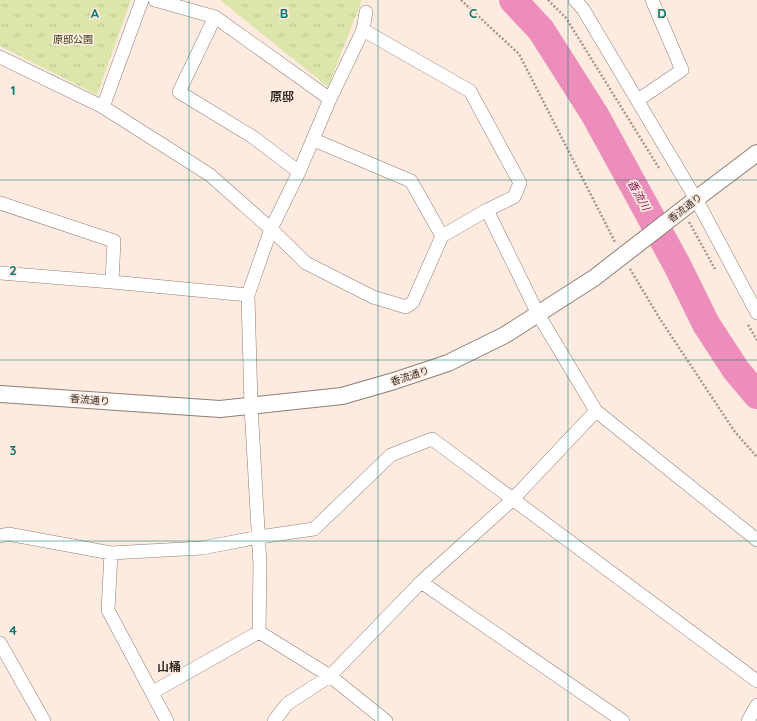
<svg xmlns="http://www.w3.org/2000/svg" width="757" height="721" font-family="Quicksand,'Noto Sans JP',sans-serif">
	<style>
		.park { fill: url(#park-tufts) }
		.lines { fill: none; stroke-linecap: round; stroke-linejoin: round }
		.river { stroke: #ec8dbb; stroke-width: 28 }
		.minor-casing { stroke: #8e7d74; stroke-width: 14 }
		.tertiary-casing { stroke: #8e7d74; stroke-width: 18 }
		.path { stroke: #a3968e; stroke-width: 2.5; stroke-dasharray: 2 2; stroke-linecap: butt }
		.minor { stroke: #fff; stroke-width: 13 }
		.tertiary { stroke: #fff; stroke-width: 16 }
		.grid { fill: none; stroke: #0f766e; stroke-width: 1; stroke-opacity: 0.55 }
		.labels { text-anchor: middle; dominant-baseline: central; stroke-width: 3.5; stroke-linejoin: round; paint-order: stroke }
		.park-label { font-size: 10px; fill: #353a0f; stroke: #feebe0 }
		.street-label { font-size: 10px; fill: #342d29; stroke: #feebe0 }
		.water-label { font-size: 11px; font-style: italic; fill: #851458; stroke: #feebe0 }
		.quarter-label { font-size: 12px; font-weight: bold; fill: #342d29; stroke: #feebe0 }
		.grid-label { font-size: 13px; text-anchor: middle; font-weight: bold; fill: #0f766e; stroke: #feebe0; stroke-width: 3.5; stroke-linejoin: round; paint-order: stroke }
	</style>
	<defs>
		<pattern id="park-tufts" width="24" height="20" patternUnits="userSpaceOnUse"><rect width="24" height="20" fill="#dce5aa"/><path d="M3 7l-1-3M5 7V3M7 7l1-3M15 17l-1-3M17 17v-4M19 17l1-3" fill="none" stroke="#bdc592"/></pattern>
	</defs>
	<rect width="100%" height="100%" fill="#feebe0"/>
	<path class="park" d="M0,0H131L97,95L0,46Z
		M220,0H362L328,87Z"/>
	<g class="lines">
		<path class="river" d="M513,0L541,30L595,115L677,265L706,324L736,370L757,395"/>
		<g class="minor-casing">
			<path id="minor" d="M155,0L215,17L330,99
				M575,0L583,9L696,199L757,313
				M366,12L363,30L330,99L299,172L271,229L248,295L251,406L260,565L259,632L330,676L386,721
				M215,17L179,92L253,137L299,172
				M0,57L103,107L210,175L271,229L306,263L373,297L406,307L413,302L442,236L487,210L514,197L520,183L470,91L363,30
				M638,100L682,70L652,0
				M103,107L142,0
				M314,140L411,181L442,236
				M0,203L114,241L112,282
				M487,210L538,314L596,411L757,540
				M0,273L112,282L248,295
				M0,536L8,534L111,553L202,548L259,537L314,529L391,455L432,439L757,681
				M111,553L108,610L167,721
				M421,582L623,721
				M0,643L44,721
				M153,692L259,632
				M274,721L287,704L330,676L421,582L512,500L596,411
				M748,721L757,705"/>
		</g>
		<g class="tertiary-casing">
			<path id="tertiary" d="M0,394L220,409L342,396L394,381L448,363L505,335L594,278L696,199L757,153"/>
		</g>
		<path class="path" d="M461,0L519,54L615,242
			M548,0L566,18L659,168
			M689,222L715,269
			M630,269L660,319L735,432L757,457
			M748,325L757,340"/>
		<use href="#minor" class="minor"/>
		<use href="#tertiary" class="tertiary"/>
	</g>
	<path class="grid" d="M189,0V721M378,0V721M568,0V721M0,180H757M0,360H757M0,541H757"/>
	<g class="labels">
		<g class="park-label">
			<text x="73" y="39">原邸公園</text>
		</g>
		<g class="street-label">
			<text transform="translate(685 208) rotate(-38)">香流通り</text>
			<text transform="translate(410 376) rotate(-18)">香流通り</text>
			<text transform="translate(90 400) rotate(4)">香流通り</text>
		</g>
		<g class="water-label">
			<text transform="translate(639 195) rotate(61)">香流川</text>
		</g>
		<g class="quarter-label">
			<text x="282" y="96">原邸</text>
			<text x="169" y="666">山桶</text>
		</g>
	</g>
	<g class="grid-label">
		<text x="95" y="18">A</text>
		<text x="284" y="18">B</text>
		<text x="473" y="18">C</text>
		<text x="662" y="18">D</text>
		<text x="13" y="95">1</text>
		<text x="13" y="275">2</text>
		<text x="13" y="455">3</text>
		<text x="13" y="635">4</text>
	</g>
</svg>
